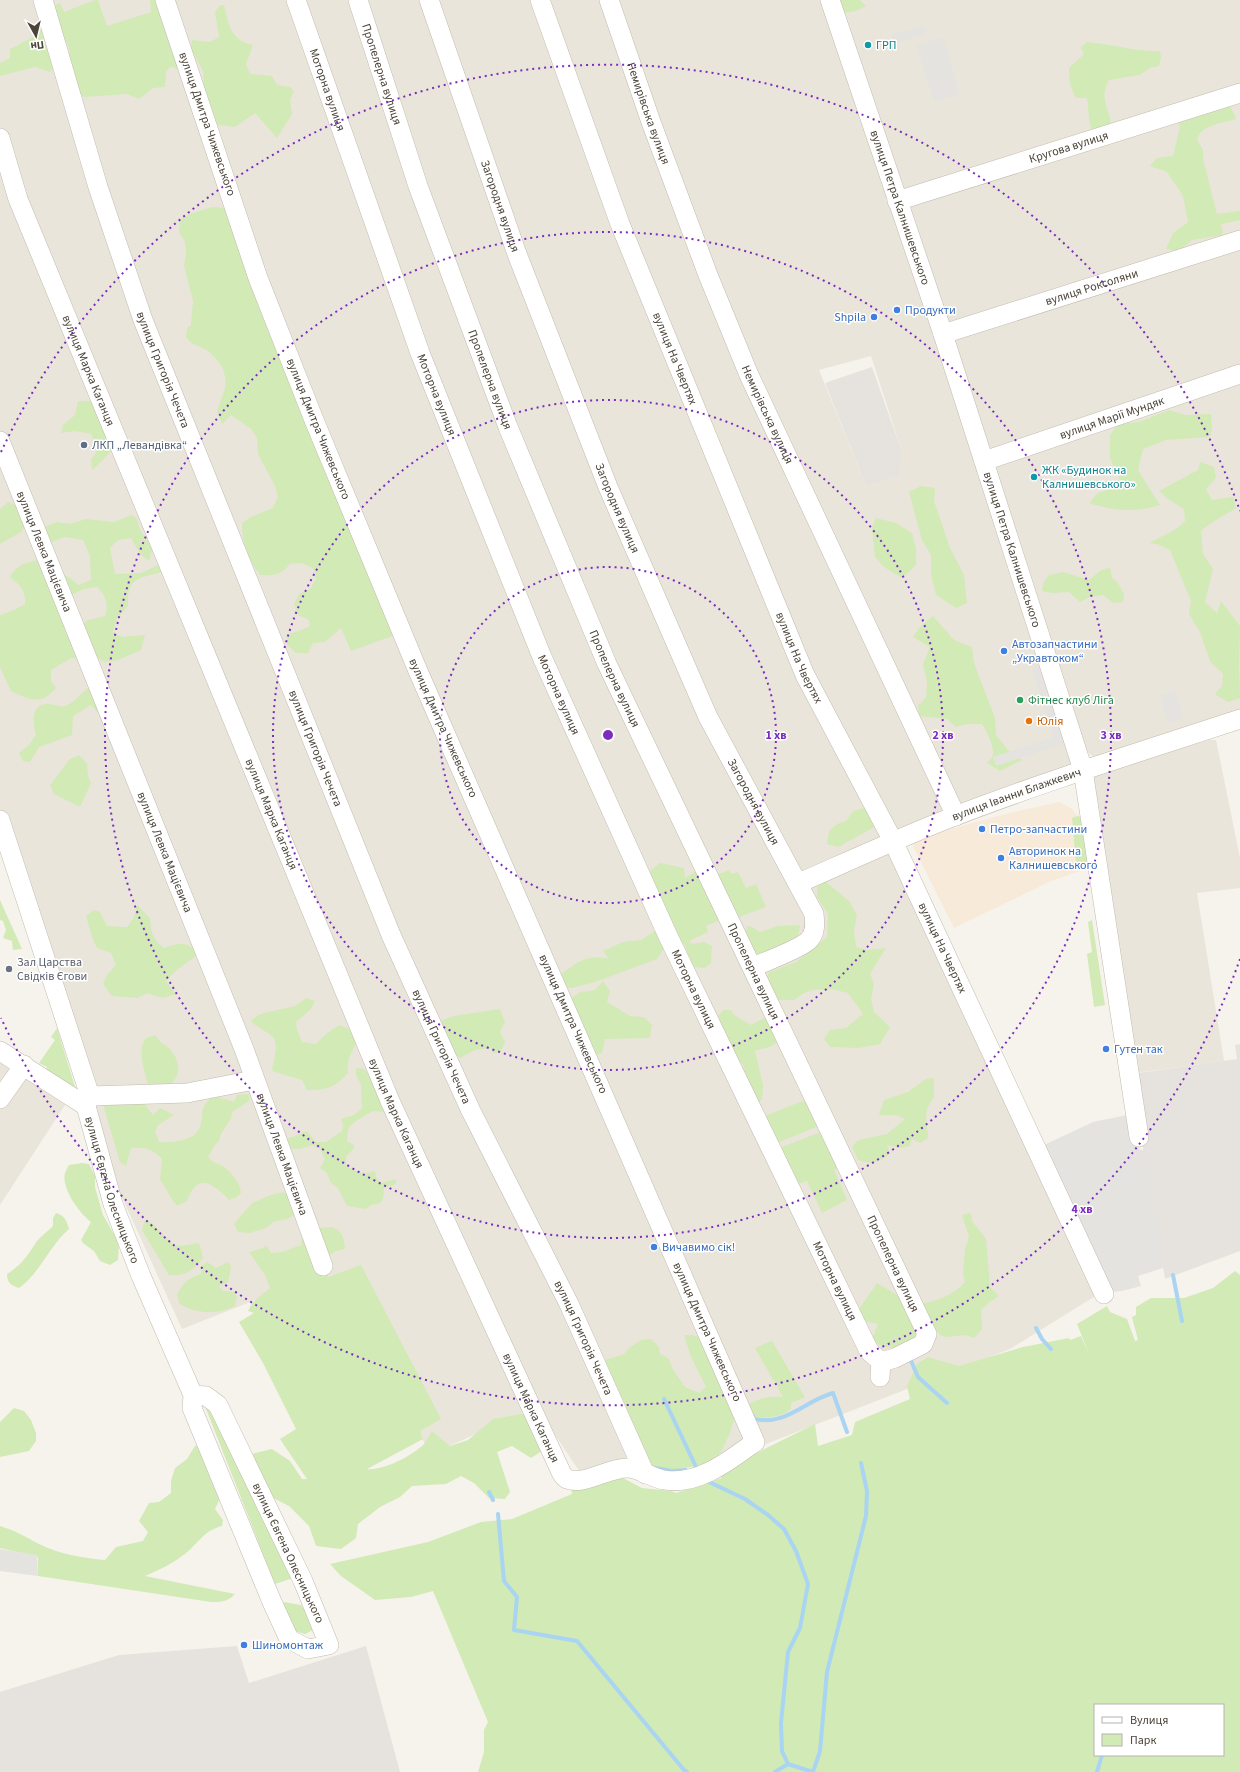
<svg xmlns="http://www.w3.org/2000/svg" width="1240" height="1772" font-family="'Source Sans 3',sans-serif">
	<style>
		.residential { fill: #eae5da; fill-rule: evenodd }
		.commercial { fill: #f7ead8 }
		.industrial { fill: #e6e2dd }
		.green { fill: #d2eab5; fill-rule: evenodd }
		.parking { fill: #e5e3e0 }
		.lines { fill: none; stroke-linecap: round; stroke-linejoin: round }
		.stream { stroke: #a9d4f2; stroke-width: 4 }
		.minor-casing { stroke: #c2bbae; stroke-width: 20 }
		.minor { stroke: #fff; stroke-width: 19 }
		.ring { fill: none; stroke: #7b2cbf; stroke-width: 2; stroke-dasharray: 2 4 }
		.culture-dot { fill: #0f9aa8; stroke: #fff; stroke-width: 1.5 }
		.shop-dot { fill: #3f7fe0; stroke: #fff; stroke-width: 1.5 }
		.service-dot { fill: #5c6f8a; stroke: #fff; stroke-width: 1.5 }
		.leisure-dot { fill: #2e9e5b; stroke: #fff; stroke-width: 1.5 }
		.food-dot { fill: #e8710a; stroke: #fff; stroke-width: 1.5 }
		.worship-dot { fill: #6b7280; stroke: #fff; stroke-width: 1.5 }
		.labels { text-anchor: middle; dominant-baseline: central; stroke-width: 3; stroke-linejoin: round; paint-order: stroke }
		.culture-label { font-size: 12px; fill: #0d838f; stroke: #fff; text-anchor: start }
		.street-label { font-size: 12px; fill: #4b4439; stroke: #fff }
		.shop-label { font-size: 12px; fill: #366cbe; stroke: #fff; text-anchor: start }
		.service-label { font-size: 12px; fill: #4e5e75; stroke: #fff; text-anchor: start }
		.leisure-label { font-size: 12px; fill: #27864d; stroke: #fff; text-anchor: start }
		.food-label { font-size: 12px; fill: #c56008; stroke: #fff; text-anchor: start }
		.worship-label { font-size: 12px; fill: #5b616d; stroke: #fff; text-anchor: start }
		.centre { fill: #7b2cbf; stroke: #fff; stroke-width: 2 }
		.ring-label { font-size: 12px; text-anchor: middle; font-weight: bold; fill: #7b2cbf; stroke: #fff; stroke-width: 3; stroke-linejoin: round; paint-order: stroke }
	</style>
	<rect width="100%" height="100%" fill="#f6f3ec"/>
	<path class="residential" d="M0,0H822L1076,761L1071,769L887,839L1097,1295L1010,1349L709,1466L625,1463L582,1475L536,1407L431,1454L324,1273L182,1329L111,1173L0,816ZM871,356L902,452L866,486L819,370Z
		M833,0H1240V712L1101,757L1092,756L1083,748Z
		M1209,740H1216L1240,858V888L1197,893L1224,1061L1134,1073L1092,780L1098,772Z
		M0,1062L65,1105L0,1205Z"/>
	<path class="commercial" d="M1060,802L1072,809L1079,817L1086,869L1051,881L954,928L913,846L917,838L1009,813Z"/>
	<path class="industrial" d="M872,367L902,452L898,475L866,486L825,383Z
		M1240,1044V1251L1165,1279L1131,1074L1237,1059L1235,1045Z
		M237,1646L249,1683L366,1646L400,1772H0V1692L119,1655Z"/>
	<path class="green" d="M95,0H98L107,26L151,12L150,0H160L190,75L171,66L166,72L165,87L153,88L139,99L127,94L85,97L72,92L69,56L70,52L67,42L64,44L51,8L60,3L64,12Z
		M836,0H860L866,6L856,11L839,14Z
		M220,5H224C229,25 230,40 253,45L246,64L250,74L272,76L277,85L290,87L294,91L290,100L292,114L277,138L255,113L235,127L218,125L204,87L203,71L191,49L192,40L210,42L219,37L215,12Z
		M43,28L57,64L50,72L35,67L0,76V63L10,58V49L35,36Z
		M1087,42C1112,44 1136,52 1160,51L1161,57L1159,66L1150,68L1140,75L1109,80C1099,98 1108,105 1111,123L1104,129L1092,131C1088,121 1089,110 1087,98H1076C1070,88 1069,79 1069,68L1084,54L1081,47Z
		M1228,101L1236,119C1223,123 1201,125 1197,139L1203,150V159L1217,214L1240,211V220L1221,224L1223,235L1192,240L1179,251L1166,249L1173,233L1188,222L1183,196L1167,172L1150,166L1157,158L1173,156L1180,127L1177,117Z
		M212,207L225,208L395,635L351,651L341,628L325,642L313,643L308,653H296L287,645L288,634L299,631L310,626L309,620L298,615L294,604L299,594L310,589L316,579L313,568L302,563L290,564C281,575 274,576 260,575C248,559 242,543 242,523L251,517L273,508L278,497L275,486L258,454L257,438L251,429L231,415L222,424L217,412C219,404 223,396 225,388C228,373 219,358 206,350C195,343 195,348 186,337L187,328L191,325L193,301L184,266L186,254L185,242L179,232L180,220L190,214Z
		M78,401H91L101,426L113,437L114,448L97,466L92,470L91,460L96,453L97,446L91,434L75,431L61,433L63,425L75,415Z
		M1169,410L1185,415L1211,414L1212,428L1210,437L1166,440L1143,449L1138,470L1160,505C1134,513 1114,511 1089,503L1098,493L1122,485L1110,458V435L1118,424L1139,422Z
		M1200,462L1214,467L1216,478L1206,489L1212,500L1233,497L1236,508C1224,516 1212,521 1201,531L1203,554L1213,569L1205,602L1217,613L1221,601L1240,626L1239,665L1240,698L1228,702L1216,695V693L1222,686L1223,674L1210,661L1200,632L1189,614L1191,601L1170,550L1157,544L1149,543C1162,535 1174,533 1185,521L1184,509L1169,500L1159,491L1198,470Z
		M921,486L935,488L934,501L950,548L964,575L967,603L956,608L936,595L931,575V555L922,540L909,492Z
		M8,502L20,507L27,524L21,532L0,544V509Z
		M132,515L137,519C138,531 148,539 152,550L149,561L141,555L131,538L118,540L110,548L115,574L141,573L158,565L161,572C137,579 127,578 128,606L117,618L113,632L122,637L145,635L141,650L118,660L105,662L92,655L81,626L88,620L105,616C109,605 106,595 97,587L84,589L69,596L63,575L69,577L78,585L91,580L90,556L83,540L65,537L47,544L44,527L57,522L70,524L86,519L114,522Z
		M876,518L896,523L912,533L916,549V565L902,578L884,567L875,557L872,528Z
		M38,560L80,659L71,658L51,670V681L56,688C42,706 29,700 11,691L0,667V615L12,611L25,604C26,590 20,585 10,577C17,565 24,563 38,560Z
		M1110,567L1112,578L1118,583L1124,594L1123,602L1113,603L1103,595L1090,597L1080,602L1069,592L1053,593L1042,591L1043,583L1049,575L1063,572L1089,580L1100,571Z
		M933,616L954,640L972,647L974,663L995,718L996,735L1008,750L1022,760L1000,771L987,763C989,761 992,758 993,755C994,745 987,732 982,724H968L955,727L948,719L919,716L918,706L926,697L927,682L923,664L930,647L913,637L919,628Z
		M92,685L104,720L91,705L73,716L72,735L39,747L30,762L23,761L19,753L28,746L36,735C33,725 30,705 46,704C52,703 59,708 65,706C75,703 82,691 92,685Z
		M79,755L87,763L88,776L91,783L80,807L54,794L50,785L70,759Z
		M868,807L876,826L838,847L827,844L829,831L837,824L846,821L853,811Z
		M1078,816L1087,819L1088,865L1077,867C1074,850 1074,834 1072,818Z
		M660,863L684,868L685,878L698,870L720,920L706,926L708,932L689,941L692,944L704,942L712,946L711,963L705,968L693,967L684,943L679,945L649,880L651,870Z
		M729,870L732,874L738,872L746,888L756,884L766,907L739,917L717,875Z
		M825,881L849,901L857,915L854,930L856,947L868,950L886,948L870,974L874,984L871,999L874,1012L890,1027L880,1044L859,1048L830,1047L824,1039L830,1030L846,1028L863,1014L848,993L831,989L813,990L804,993L794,1000H777L765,983L769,972L796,962L827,937L828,914L817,897V887Z
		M0,900L22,949L13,950L12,941L3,938L6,930L3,921L0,920Z
		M137,905L150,918C151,933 152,938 164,948C181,942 186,941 200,953C187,963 177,968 166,981L176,994L163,998L147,993L137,998L112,996L103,984L107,975L116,965L111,953L97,948L92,937L86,916L94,910L100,912L107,926L127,927L133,919Z
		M1092,920L1105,1005L1094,1007L1087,954L1092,952L1088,922Z
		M800,925C798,947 785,951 768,962C755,952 743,944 747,926L752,927L760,932L778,926Z
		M657,930L667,945L657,959L595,982L572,988L561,987L560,975C577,962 587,954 609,959L603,951L623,942L641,940Z
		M603,981L610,991L607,1002L630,1016L644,1017L652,1025L650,1038L605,1039L602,1053L593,1056L571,998L581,992L595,990Z
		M306,998L315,1001L310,1010L296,1022L297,1030L302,1042L316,1044L326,1034L339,1025L349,1029L356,1041C352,1056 346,1056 348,1073C334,1088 327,1090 307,1090L302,1080L272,1071C273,1062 280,1043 272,1036C265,1030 257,1028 251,1021L260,1014L295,1006Z
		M500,1009L505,1022L500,1032L505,1042L501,1051L493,1054L491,1048L475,1050L460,1058L449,1049L437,1028L443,1020L454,1016Z
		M723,1010H731L734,1015L751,1025L764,1018L775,1015L782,1039L772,1046L755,1051L763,1085L762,1099L756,1105L743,1065L730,1047L718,1016Z
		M57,1028L76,1090L46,1071L47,1067L39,1063L55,1040L51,1037Z
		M155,1035C161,1045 168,1045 173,1053C182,1066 180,1083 163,1087C159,1088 154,1087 150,1087C145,1079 140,1056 142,1046C143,1043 145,1040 146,1038Z
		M356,1068L364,1069L372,1080L385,1112L373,1111L354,1122L348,1129L347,1141L354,1145V1148L346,1157V1165C355,1172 364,1175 375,1171L376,1177L381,1183L396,1179V1184L384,1188L383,1199L380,1203L371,1205L366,1209L347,1206L338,1188L331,1183L327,1173L320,1168L325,1159L320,1149L313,1145L299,1149L286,1148L287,1139L307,1131L316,1142H326L342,1131L343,1125L341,1119L354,1115L362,1108L361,1085L356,1075Z
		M934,1078V1097L928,1106L926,1115L928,1138L920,1143L912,1139L910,1146L901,1148L887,1145L890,1154C876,1163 874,1165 858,1160L852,1147L858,1140L887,1134L905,1119L896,1115H879L884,1100L908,1092L926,1079Z
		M249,1094V1101L232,1112L231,1118L221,1134L219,1141L214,1146L208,1157C215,1165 217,1162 224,1167C232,1173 240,1182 241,1193L237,1197L229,1200C213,1183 197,1172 187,1201L177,1206C170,1198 167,1189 160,1180L162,1159C153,1149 145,1147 131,1148L126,1166L120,1162L104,1108L106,1102H143L153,1115L160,1108L174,1115L158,1125L155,1131L159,1142C170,1143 190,1141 197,1132C207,1120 195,1108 214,1096L234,1102L237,1095Z
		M813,1097L826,1123L777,1143L762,1117Z
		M829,1129L846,1165L834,1170L847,1200L822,1213L807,1181L798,1184L779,1148Z
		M82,1163L89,1164L95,1176V1187L103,1215L119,1243L118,1260L110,1265L100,1261L94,1251L84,1244L81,1240L91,1222C79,1213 61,1188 65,1173C66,1170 68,1167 69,1165Z
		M283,1192L287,1194L296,1214L287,1219L273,1222L266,1228L249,1233L238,1232L234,1224L252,1203L271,1195Z
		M56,1213C64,1215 67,1221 69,1229C49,1246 41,1272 19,1288C11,1285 7,1283 7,1274C23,1264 27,1256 37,1241C41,1236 48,1231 53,1226V1218Z
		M971,1213L972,1221L986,1239L990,1287L999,1296L988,1303L981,1310L982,1329L974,1338L966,1335L946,1337L940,1335L933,1325L922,1304C938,1300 954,1295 965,1282L963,1274L965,1249L969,1237L962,1215Z
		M145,1220L153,1224L173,1245L181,1246L199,1243L203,1258C192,1271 187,1276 169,1275L142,1230Z
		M332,1227C343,1232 344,1237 345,1249L336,1251L330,1255L328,1277L361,1265L441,1419L420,1431L423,1439L367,1469C383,1471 412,1456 424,1444C427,1441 429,1435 432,1431L450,1446L468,1440L493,1419L526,1413L542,1451L531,1458L512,1446L497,1452L510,1492L505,1499L489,1498L474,1483L461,1476L446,1484L412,1486L400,1497L380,1507L358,1524L356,1538L341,1549L316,1546L309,1526L289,1506L271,1497L246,1458L255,1453L272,1449L290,1461L302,1479H307L280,1439L296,1429L263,1363L239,1322L254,1313L248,1311L252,1303L270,1288L265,1275L249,1252L263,1248L266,1245L271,1253L282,1252L301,1245L302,1237H308L315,1228Z
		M207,1262L216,1268L228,1262L231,1266L228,1282L219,1286L223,1291L234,1292L237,1297L235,1306C219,1315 193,1314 179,1303L177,1294C186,1281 187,1279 201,1274V1266Z
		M1235,1271L1240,1275V1772H478L484,1752V1730L488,1722L433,1591L411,1597L375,1600L341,1576L330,1564L428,1542L481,1522L512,1519L572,1494L571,1487L596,1480L623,1478L642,1488L671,1491L676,1493L722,1478L714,1474L815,1424L818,1446L852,1435L855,1422L910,1399L907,1386L917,1364L928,1357L959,1366L1023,1347L1069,1338L1070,1340L1081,1336L1090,1356L1077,1324L1107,1306L1110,1312L1127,1319L1135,1341L1138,1340L1132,1317L1136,1315V1307L1151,1298H1184L1213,1288ZM1095,1705H1223V1755H1095Z
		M877,1283L902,1298L922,1335C903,1344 890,1356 872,1339L878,1324L863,1321L859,1309Z
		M684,1335H692L702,1338L735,1416L730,1433L721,1452L706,1463L691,1467L674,1470L657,1469L647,1463L624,1401L608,1385L602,1361L624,1354L629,1348L641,1340L651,1339L659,1347L660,1354L668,1358L674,1371L685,1387L699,1393L706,1387L691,1357Z
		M772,1341L805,1397L791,1403V1409C778,1419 762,1419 747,1415L743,1408C753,1400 771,1395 783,1397L755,1348Z
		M214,1406L293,1578L275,1584L206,1409Z
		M14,1408L24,1411L31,1420L36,1433V1441L29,1451L0,1457V1422Z
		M195,1446L206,1447L220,1498L215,1509L223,1520L222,1526C203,1531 200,1542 186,1553C174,1563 159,1570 145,1576L235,1594C227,1602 222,1602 211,1602L38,1576V1557L0,1548V1526C14,1530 26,1537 39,1544C59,1554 83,1558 105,1560L116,1547L143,1541L148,1532L139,1521L149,1503L159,1502L171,1493V1481L175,1468L187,1459Z
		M284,1602L301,1605L314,1624L313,1630L305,1634L294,1631L282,1614Z"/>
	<path class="parking" d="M923,25L926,34L894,44L891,35Z
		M943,37L960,94L934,102L916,46Z
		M1041,666L1066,743L996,766L993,757L1054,737L1032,669Z
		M1175,690L1184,718L1168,723L1159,695Z
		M1127,1115L1135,1125L1140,1150L1147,1149L1163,1268L1138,1276L1141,1286L1122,1291L1109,1292L1044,1145L1093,1122Z
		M0,1549L37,1555L38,1576L0,1571Z"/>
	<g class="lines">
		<path class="stream" d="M1173,1275L1182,1321
			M1036,1328L1042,1339L1051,1349
			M909,1356L918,1377L947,1403
			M664,1399L697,1469
			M753,1416L754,1419C787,1426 804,1401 833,1393L847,1432
			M655,1468L672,1471L686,1470
			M705,1480L745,1499L768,1515L784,1529L796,1551L808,1584L800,1628L788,1652L781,1723L782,1751L788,1764L813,1772
			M489,1492L493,1500
			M498,1514L504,1581L517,1597L514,1630L577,1641L684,1770L687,1772
			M775,1772L788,1764
			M813,1772L820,1751L827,1672L866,1516L867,1491L861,1463
			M1097,1772L1102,1755"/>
		<g class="minor-casing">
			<g id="minor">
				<path id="s1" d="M43,0L98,187L143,320L391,935L471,1111L569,1304L645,1474"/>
				<path id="s2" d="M296,0L420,353L542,657L668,936L869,1351L881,1362"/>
				<path id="s3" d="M358,0L418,186L508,427L607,664L927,1334L923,1344L895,1358L881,1362L880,1377"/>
				<path id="s4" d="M429,0L517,254L608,487L708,717L814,914C815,923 816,934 808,941C797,950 767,961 753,967"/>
				<path id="s5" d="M540,0L620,224L805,675L893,841L1104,1294"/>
				<path id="s6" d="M609,0L651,122L708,275L749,375L956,816"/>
				<path id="s7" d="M830,0L943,334L1083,770L1139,1137"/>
				<path id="s8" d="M0,138L18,199L390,1101L561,1472C562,1474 565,1478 567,1479C583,1486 608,1468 627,1468C639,1468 652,1478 664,1480C698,1486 730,1460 755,1442L418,671L314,420L258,278L165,0"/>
				<path id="s9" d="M897,201L1240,93"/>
				<path id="s10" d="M943,334L1240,240"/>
				<path id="s11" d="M0,441L244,1049L323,1266"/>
				<path id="s12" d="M984,461L1240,374"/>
				<path id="s13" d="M0,820L90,1096L86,1106L113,1204L141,1276L193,1395L192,1408L272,1602L289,1639L308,1649L329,1645L303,1581L218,1405L206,1396L193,1395"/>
				<path id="s14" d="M799,883C849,861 899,838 950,818C1045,781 1143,751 1240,719"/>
				<path d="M0,1051L86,1106"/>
				<path d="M90,1096L187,1093L254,1080"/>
				<path d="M0,1099L24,1065"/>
			</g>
		</g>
		<use href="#minor" class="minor"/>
	</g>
	<g class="ring">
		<circle cx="608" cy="735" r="168"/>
		<circle cx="608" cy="735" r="335"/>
		<circle cx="608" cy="735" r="503"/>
		<path d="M1240 959A670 670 0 0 1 1 1018M1 452A670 670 0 0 1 1240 511"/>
	</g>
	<g class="culture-dot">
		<circle cx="868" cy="45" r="4"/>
		<circle cx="1034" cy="477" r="4"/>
	</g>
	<g class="shop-dot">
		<circle cx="897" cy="310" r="4"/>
		<circle cx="874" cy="317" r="4"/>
		<circle cx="1004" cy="651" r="4"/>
		<circle cx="982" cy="829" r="4"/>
		<circle cx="1001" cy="858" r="4"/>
		<circle cx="1106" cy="1049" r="4"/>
		<circle cx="654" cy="1247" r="4"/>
		<circle cx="244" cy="1645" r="4"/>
	</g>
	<circle class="service-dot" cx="84" cy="445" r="4"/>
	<circle class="leisure-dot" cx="1020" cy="700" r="4"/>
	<circle class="food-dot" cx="1029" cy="721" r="4"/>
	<circle class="worship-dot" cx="9" cy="969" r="4"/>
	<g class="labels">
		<g class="culture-label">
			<text x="876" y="45">ГРП</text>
			<text x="1042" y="470">ЖК «Будинок на<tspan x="1042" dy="14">Калнишевського»</tspan></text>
		</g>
		<g class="street-label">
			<text stroke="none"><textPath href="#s3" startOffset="78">Пропелерна вулиця</textPath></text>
			<text stroke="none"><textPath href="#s2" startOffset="95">Моторна вулиця</textPath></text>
			<text stroke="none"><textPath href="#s6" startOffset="120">Немирівська вулиця</textPath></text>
			<text transform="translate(207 124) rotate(71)">вулиця Дмитра Чижевського</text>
			<text stroke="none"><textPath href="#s9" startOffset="180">Кругова вулиця</textPath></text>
			<text stroke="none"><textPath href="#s4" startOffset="218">Загородня вулиця</textPath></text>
			<text stroke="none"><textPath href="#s7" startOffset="219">вулиця Петра Калнишевського</textPath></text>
			<text stroke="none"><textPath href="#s10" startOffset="156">вулиця Роксоляни</textPath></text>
			<text stroke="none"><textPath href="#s5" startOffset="383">вулиця На Чвертях</textPath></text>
			<text stroke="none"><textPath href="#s8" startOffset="249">вулиця Марка Каганця</textPath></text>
			<text stroke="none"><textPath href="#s1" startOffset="389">вулиця Григорія Чечета</textPath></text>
			<text stroke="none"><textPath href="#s3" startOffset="402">Пропелерна вулиця</textPath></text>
			<text stroke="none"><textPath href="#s2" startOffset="419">Моторна вулиця</textPath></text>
			<text stroke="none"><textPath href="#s6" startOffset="444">Немирівська вулиця</textPath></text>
			<text stroke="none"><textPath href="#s12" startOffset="135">вулиця Марії Мундяк</textPath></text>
			<text transform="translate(318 429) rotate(68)">вулиця Дмитра Чижевського</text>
			<text stroke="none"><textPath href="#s4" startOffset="542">Загородня вулиця</textPath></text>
			<text stroke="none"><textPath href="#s7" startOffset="579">вулиця Петра Калнишевського</textPath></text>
			<text stroke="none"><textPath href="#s11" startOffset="119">вулиця Левка Мацієвича</textPath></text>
			<text stroke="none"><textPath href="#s5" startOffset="707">вулиця На Чвертях</textPath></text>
			<text stroke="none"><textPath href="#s3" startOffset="726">Пропелерна вулиця</textPath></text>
			<text stroke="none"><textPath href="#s2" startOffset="743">Моторна вулиця</textPath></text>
			<text transform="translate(443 728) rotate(66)">вулиця Дмитра Чижевського</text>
			<text stroke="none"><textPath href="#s1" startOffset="797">вулиця Григорія Чечета</textPath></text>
			<text stroke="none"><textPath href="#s14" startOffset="235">вулиця Іванни Блажкевич</textPath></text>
			<text stroke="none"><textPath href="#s4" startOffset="866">Загородня вулиця</textPath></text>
			<text stroke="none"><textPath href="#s8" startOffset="729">вулиця Марка Каганця</textPath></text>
			<text stroke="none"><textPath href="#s11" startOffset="443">вулиця Левка Мацієвича</textPath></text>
			<text stroke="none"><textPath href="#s5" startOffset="1031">вулиця На Чвертях</textPath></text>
			<text stroke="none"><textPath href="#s3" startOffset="1050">Пропелерна вулиця</textPath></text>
			<text stroke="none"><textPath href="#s2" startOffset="1067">Моторна вулиця</textPath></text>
			<text transform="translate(573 1024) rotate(66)">вулиця Дмитра Чижевського</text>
			<text stroke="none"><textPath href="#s1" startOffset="1121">вулиця Григорія Чечета</textPath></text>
			<text stroke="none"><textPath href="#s8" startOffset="1053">вулиця Марка Каганця</textPath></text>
			<text stroke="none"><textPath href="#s11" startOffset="767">вулиця Левка Мацієвича</textPath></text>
			<text stroke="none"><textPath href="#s13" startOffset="389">вулиця Євгена Олесницького</textPath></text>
			<text stroke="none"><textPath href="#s3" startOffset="1374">Пропелерна вулиця</textPath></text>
			<text stroke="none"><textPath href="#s2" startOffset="1391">Моторна вулиця</textPath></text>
			<text transform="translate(707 1332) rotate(66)">вулиця Дмитра Чижевського</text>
			<text stroke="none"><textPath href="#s1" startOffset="1445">вулиця Григорія Чечета</textPath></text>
			<text stroke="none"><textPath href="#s8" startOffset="1377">вулиця Марка Каганця</textPath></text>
			<text transform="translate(288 1553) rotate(65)">вулиця Євгена Олесницького</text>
		</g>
		<g class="shop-label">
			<text x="905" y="310">Продукти</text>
			<text x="866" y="317" text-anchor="end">Shpila</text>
			<text x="1012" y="644">Автозапчастини<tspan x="1012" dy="14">„Укравтоком“</tspan></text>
			<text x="990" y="829">Петро-запчастини</text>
			<text x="1009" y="851">Авторинок на<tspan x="1009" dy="14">Калнишевського</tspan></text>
			<text x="1114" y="1049">Гутен так</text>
			<text x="662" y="1247">Вичавимо сік!</text>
			<text x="252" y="1645">Шиномонтаж</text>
		</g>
		<g class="service-label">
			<text x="92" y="445">ЛКП „Левандівка“</text>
		</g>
		<g class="leisure-label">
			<text x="1028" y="700">Фітнес клуб Ліга</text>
		</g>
		<g class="food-label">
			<text x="1037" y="721">Юлія</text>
		</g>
		<g class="worship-label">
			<text x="17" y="962">Зал Царства<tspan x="17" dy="14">Свідків Єгови</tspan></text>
		</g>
	</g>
	<circle cx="608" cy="735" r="6" class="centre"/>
	<g class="ring-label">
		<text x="776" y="739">1 хв</text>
		<text x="943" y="739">2 хв</text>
		<text x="1111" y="739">3 хв</text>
		<text x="1082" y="1213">4 хв</text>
	</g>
	<rect x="1094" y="1704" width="130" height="52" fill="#ffffff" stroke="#b7b4b0"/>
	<rect x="1102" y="1717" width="20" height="6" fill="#ffffff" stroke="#b7b4b0"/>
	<text x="1130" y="1724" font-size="12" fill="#4b4439">Вулиця</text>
	<rect x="1102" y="1734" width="20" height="12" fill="#d2eab5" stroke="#b7b4b0"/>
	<text x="1130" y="1744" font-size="12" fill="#4b4439">Парк</text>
	<g transform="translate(36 36) rotate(172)" stroke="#ffffff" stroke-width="3" paint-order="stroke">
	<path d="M0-3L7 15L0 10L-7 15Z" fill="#4b4439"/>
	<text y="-6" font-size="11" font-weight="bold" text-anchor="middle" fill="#4b4439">Пн</text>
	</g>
</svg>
